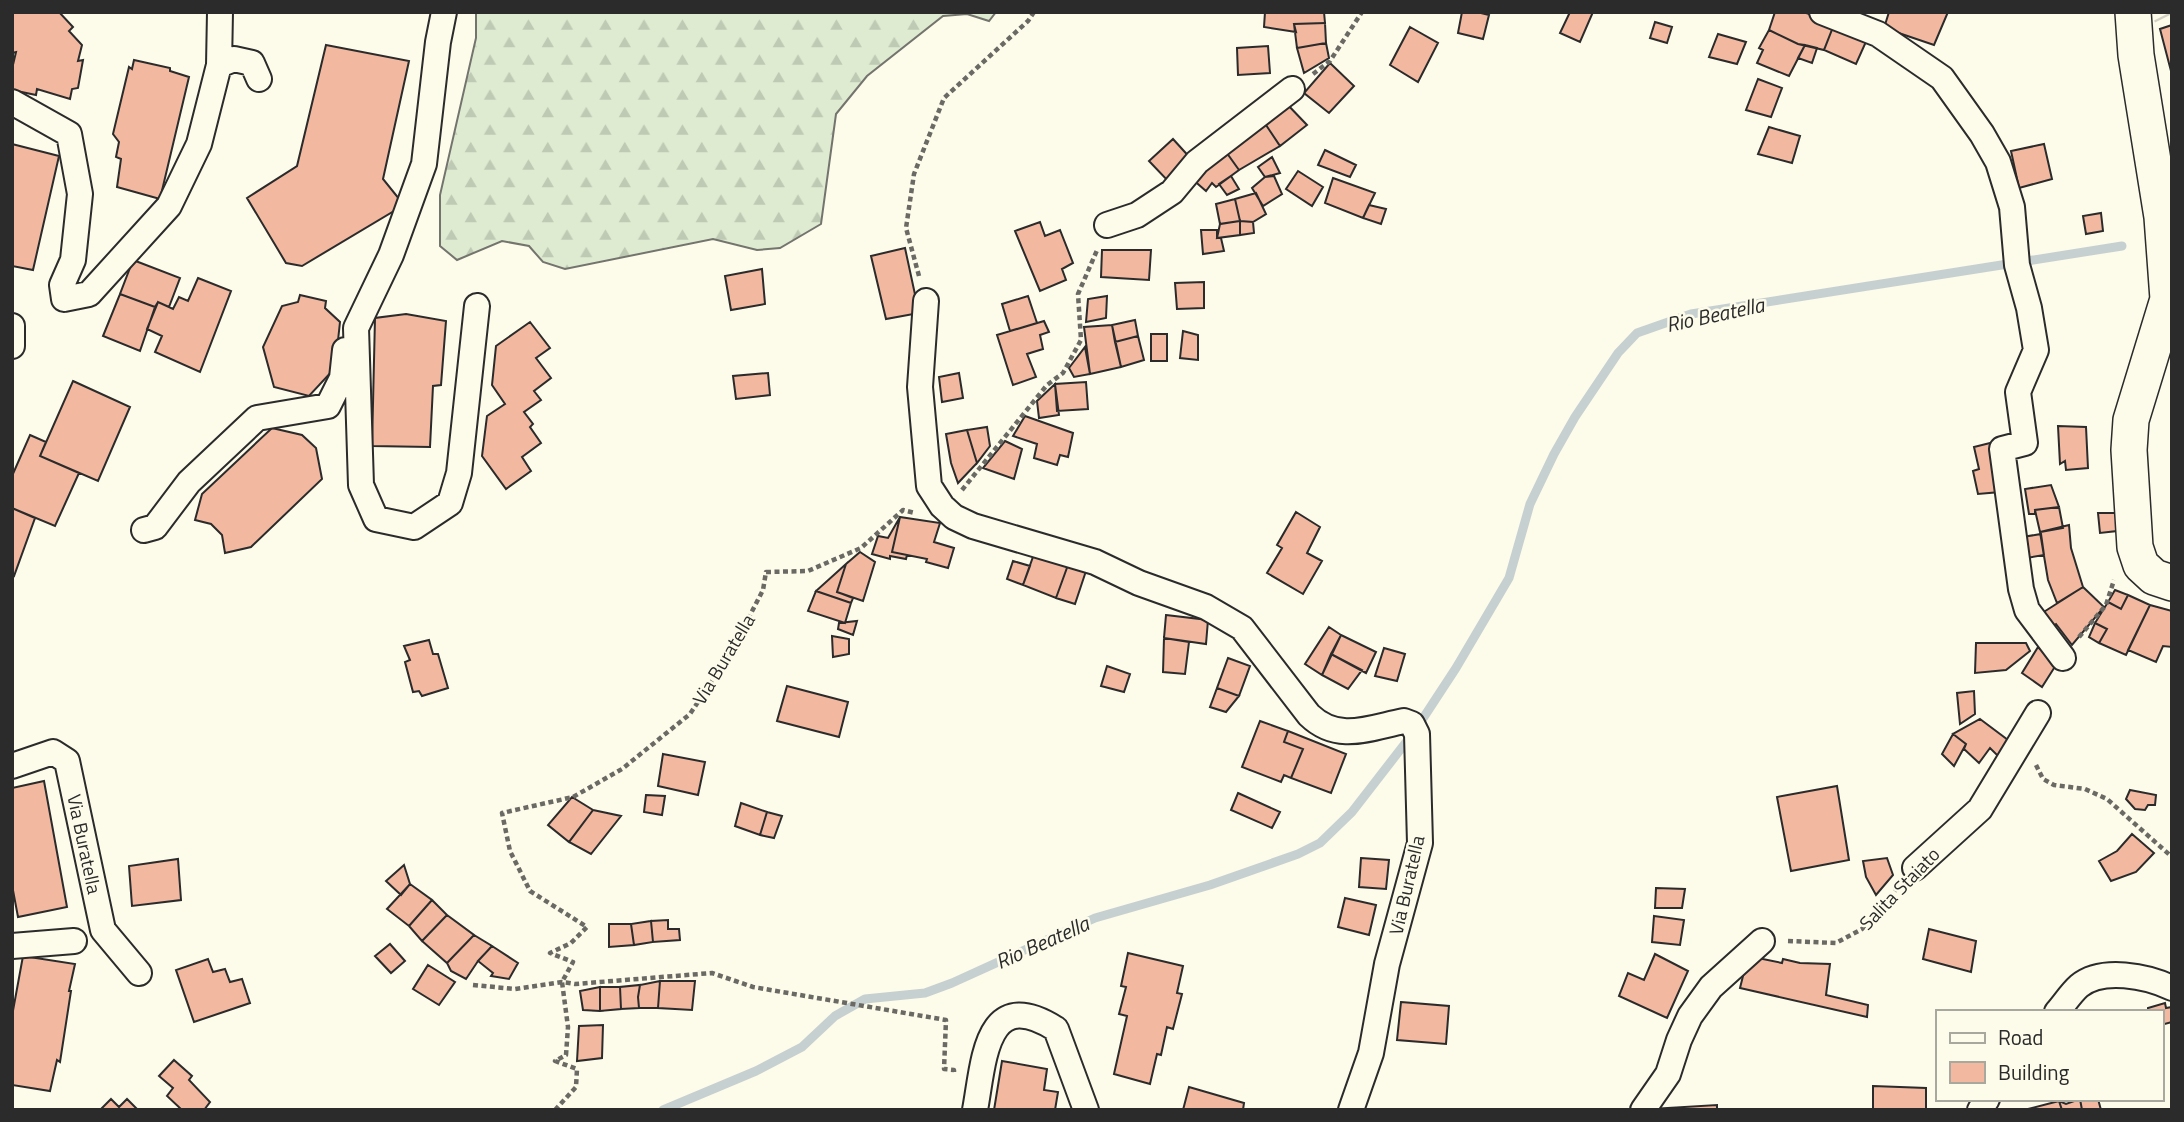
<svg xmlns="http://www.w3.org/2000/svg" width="2184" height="1122" font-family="'Titillium Web',sans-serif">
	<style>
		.forest { fill: url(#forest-firs); stroke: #74746e; stroke-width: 2 }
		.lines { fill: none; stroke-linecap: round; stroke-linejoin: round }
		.stream { stroke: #c7d0d0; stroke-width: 9 }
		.building { fill: #f2b8a0; stroke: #2b2b2b; stroke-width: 2 }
		.highway-tunnel { stroke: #d3d1c4; stroke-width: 38; stroke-dasharray: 38 19; stroke-linecap: butt }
		.street-casing { stroke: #2b2b2b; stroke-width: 28 }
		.secondary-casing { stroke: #2b2b2b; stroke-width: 38 }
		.path { stroke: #6a6964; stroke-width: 4.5; stroke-dasharray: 5 3.5; stroke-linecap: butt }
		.street { stroke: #fdfbea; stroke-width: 24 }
		.secondary { stroke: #fdfbea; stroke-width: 35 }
		.labels { text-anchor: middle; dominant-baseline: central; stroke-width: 5; stroke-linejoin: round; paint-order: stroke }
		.street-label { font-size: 19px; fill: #2b2b2b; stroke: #fdfbea }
		.water-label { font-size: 21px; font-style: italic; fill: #2b2b2b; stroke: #fdfbea }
	</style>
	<defs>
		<pattern id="forest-firs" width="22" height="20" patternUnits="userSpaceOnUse" patternTransform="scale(1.75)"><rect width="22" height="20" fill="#deebd1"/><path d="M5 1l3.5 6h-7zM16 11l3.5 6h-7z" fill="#bfcab4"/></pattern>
	</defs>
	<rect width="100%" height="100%" fill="#fdfbea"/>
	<path class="forest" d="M476,12H996L989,21L967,14L943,16L867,76L836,114L821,224L780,248L757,250L713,239L565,269L543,262L529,246L502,241L457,260L440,246V195L476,38Z"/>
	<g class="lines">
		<path class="stream" d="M1418,726L1456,668L1509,578L1530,504L1554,454L1575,417L1618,353L1637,333L1691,314L2122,246
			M663,1110L756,1071L802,1047L835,1016L865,999L925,993L952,983L1095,918L1210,885L1298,854L1320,843L1352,812L1407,741"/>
	</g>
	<path class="building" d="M12,12H59L73,27L69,31L82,45L78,61L83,60L78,88L72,89L70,99L37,89L36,95L12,90V69L16,52L12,53Z
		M1265,12H1324L1325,23L1294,24L1296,32L1264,27Z
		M1462,12H1477L1489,15L1483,39L1458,33Z
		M1570,12H1593L1580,42L1560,33Z
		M1775,12H1803L1835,22L1824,50L1798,44L1769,30Z
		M1889,12H1948L1934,45L1884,28Z
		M1655,22L1672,27L1667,43L1650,38Z
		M1835,22L1869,35L1856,64L1824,50Z
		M1325,23L1326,43L1297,48L1294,24Z
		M2172,25V71H2171L2160,29Z
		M1410,27L1438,43L1418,82L1390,65Z
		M1769,30L1798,44L1805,45L1789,76L1757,63L1763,50L1759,48Z
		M1718,34L1746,42L1737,64L1709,57Z
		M1326,43L1329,58L1304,73L1297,48Z
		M326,45L409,61L383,179L404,205L302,266L286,263L247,198L297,166Z
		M1805,45L1817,48L1812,63L1798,58Z
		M1268,46L1270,73L1238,75L1237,48Z
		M134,60L170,68V71L189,77L160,199L117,187L121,159L116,157L119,142L113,134L129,67L132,69Z
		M1330,63L1354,86L1329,113L1304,93Z
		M1758,79L1782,88L1771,117L1746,110Z
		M1285,102L1307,125L1280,146L1264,122Z
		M1264,122L1280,146L1239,170L1224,149Z
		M1769,127L1800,136L1792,163L1758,154Z
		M1173,139L1193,161L1168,181L1149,161Z
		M12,144L59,156L33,270L12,266Z
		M2044,144L2052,179L2019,188L2011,151Z
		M1224,149L1239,170L1216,187L1212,183L1206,191L1191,178Z
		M1325,150L1356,165L1350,177L1318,165Z
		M1272,157L1280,173L1265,177L1258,167Z
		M1298,171L1323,187L1312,206L1286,189Z
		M1231,176L1239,189L1227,195L1219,184Z
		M1274,176L1282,194L1263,206L1252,188L1265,177Z
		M1333,178L1375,193L1363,218L1325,203Z
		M1256,193L1266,214L1253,222L1240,221L1235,199Z
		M1235,199L1240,221L1220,224L1216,204Z
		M1369,205L1386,209L1381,224L1363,218Z
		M2101,213L2103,231L2086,234L2083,216Z
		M1240,221L1253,222L1254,233L1240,235Z
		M1240,221V235L1217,238L1220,224Z
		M1040,222L1045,236L1060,230L1073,263L1062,269L1066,280L1040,291L1015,231Z
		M1201,230H1217V238H1221L1224,251L1203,254Z
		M905,248L919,313L886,319L871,256Z
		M1102,250H1151L1149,280L1101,277Z
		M133,260L180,278L169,307L158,302L155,307L120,294Z
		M762,269L765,304L731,310L725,276Z
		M198,278L231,291L200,372L155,352L162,336L147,329L158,302L173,309L179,297L188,301Z
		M1204,282V308L1177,309L1175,283Z
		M120,294L155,307L140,351L103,336Z
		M300,295L326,301L325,308L340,322L335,368L309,396L274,387L263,347L282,306L298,302Z
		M1028,296L1037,323L1010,331L1002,304Z
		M1107,296L1106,318L1086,322L1088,299Z
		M406,314L446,321L441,385L433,386L430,447L372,446L375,318Z
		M1135,320L1138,336L1115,342L1112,325Z
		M1044,321L1049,332L1040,335L1043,349L1027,354L1036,377L1013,385L997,335Z
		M530,322L550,348L536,358L551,378L534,391L541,400L524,412L533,424L530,427L541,443L522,457L531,471L506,489L482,456L487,416L505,404L492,385L496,346Z
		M1112,325L1121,367L1090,374L1084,327Z
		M1183,331L1198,335V360L1180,358Z
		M1151,334H1167V361H1151Z
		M1138,336L1144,360L1121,367L1115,342Z
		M1085,347L1090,374L1074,377L1069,368Z
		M768,373L770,395L736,399L733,376Z
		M959,373L963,398L942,402L939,377Z
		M73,381L130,407L98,481L40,456Z
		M1086,382L1088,409L1057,411L1055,384Z
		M1055,384L1059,415L1039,418L1037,401Z
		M1025,416L1073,433L1068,457L1060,455L1057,465L1034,458L1037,444L1013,436Z
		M2058,426L2086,427L2088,468L2066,470L2065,461L2060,464Z
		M987,427L990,446L977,463L967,430Z
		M272,428L302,435L316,448L322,479L251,547L225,553L222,535L211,524L195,520L202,494Z
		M967,430L977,463L958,483L951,463L946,434Z
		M30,435L46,442L40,456L79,473L55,526L12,508V476Z
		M1005,441L1022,449L1014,479L983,468Z
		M1994,442L2000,492L1978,494L1973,471L1979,469L1974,447Z
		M2051,485L2059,507L2035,510V514H2029L2025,489Z
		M2059,507L2063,528L2040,532L2035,510Z
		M12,508L35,518L14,576L12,575Z
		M1296,512L1320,527L1307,553L1322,561L1303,594L1267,573L1282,548L1277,545Z
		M2098,513H2116L2117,531L2100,533Z
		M900,517L892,552L907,555L906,559L890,556V559L872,554L878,536L888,538Z
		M900,517L940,523L934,542L954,548L948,568L926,562L927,559L892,552Z
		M2069,525L2071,548L2083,587L2057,603L2048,580L2040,532Z
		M2041,534L2044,555L2020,559L2016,538Z
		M860,552L875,562L863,601L837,592L846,564Z
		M1034,554L1068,565L1056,598L1023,585Z
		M1013,561L1030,566L1023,585L1007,579Z
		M846,564L837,592L853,598L851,603L816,591Z
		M1068,565L1086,571L1075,604L1056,598Z
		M2083,587L2104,607L2072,645L2056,624L2047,630L2039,615Z
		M2115,590L2128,595L2121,609L2108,602Z
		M816,591L851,603L845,623L808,611Z
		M2128,595L2150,605L2126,655L2099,643L2107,629L2095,623L2108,602L2121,609Z
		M2150,605L2172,611V647L2163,646L2156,662L2128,650Z
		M1166,615L1208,620L1206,644L1164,638Z
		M857,621L853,635L838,629L839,623Z
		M2095,623L2107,629L2099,643L2089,637Z
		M1329,627L1341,635L1322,675L1305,664Z
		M1341,635L1376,652L1366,673L1331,654Z
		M832,636L849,639V654L833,657Z
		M1164,638L1189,642L1185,674L1163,672Z
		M429,640L433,654H438L448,688L422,696L419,691L413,692L405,662L410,660L404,646Z
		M1976,643H2026L2030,651L2006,670L1975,673Z
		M2038,647L2056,665L2042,687L2022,673Z
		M1384,648L1405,654L1397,681L1375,676Z
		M1331,654L1362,670L1348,689L1322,675Z
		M1228,658L1250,666L1239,696L1217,688Z
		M1107,666L1130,674L1124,692L1101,686Z
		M787,686L848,702L839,737L777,721Z
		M1217,688L1239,696L1226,712L1210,707Z
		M1974,691L1975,714L1960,724L1957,693Z
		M1980,719L2008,740L1998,756L1990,748L1979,763L1964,749L1966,744L1953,734Z
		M1260,721L1288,731L1284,742L1303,749L1291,778L1284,775L1281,782L1242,767Z
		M1288,731L1346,754L1331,793L1291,778L1303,749L1284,742Z
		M1953,734L1966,744L1954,766L1942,754Z
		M663,754L705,762L698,795L658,786Z
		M44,781L67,907L18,917L12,885V788Z
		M1837,786L1849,860L1791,871L1777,797Z
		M2130,790L2156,795L2155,805H2148L2145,810L2135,809L2126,799Z
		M1238,793L1280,812L1272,828L1231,810Z
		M646,795L665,796L662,815L644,812Z
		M572,797L593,810L569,842L548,825Z
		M741,803L767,812L760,835L735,826Z
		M593,810L621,816L591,854L569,842Z
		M767,812L782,816L774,838L760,835Z
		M2132,834L2154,853L2136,872L2111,881L2099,861L2117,851Z
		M1361,858L1389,860L1386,889L1359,887Z
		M1887,858L1893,875L1876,895L1866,877L1863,861Z
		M178,859L181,900L132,906L129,866Z
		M404,865L410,884L401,895L386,881Z
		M410,884L432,900L409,926L387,909Z
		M1656,888L1685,889L1682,908H1655Z
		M1345,898L1376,905L1369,935L1338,927Z
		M432,900L447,915L422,941L409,926Z
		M447,915L474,935L447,963L422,941Z
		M1654,916L1684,920L1680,945L1652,942Z
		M668,920V929H679L680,940L653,942L651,921Z
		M651,921L653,942L634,945L631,924Z
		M609,924H631L634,945L609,947Z
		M1929,929L1976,941L1971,972L1923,959Z
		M474,935L492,946L478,961L466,979L451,971L447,963Z
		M390,944L405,961L391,973L375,956Z
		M492,946L518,963L509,979L491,976L493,973L478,961Z
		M1128,953L1183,966L1177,993L1182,994L1173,1029L1167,1027L1161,1055L1157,1054L1150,1084L1114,1074L1127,1016L1119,1014L1126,987L1121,986Z
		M1655,954L1688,971L1667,1018L1619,996L1628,973L1644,980Z
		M23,956L75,964L69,991H71L60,1062L57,1060L50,1091L12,1085V1016Z
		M1748,956L1782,963L1783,959L1800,963L1830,964L1826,995L1868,1005L1867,1017L1740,988Z
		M208,959L213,972L225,969L230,982L242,979L250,1003L194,1022L176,970Z
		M428,965L455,982L439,1005L413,989Z
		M660,981H695L692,1010L658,1008Z
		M660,981L658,1008H639L638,997L640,985Z
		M640,985L638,997L639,1008L621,1009L620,987Z
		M600,987H620L621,1009L600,1011Z
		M600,987V1011L583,1010L580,991Z
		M1401,1002L1449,1006L1446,1044L1397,1040Z
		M2165,1003L2166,1008L2172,1007V1022L2161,1025V1012H2148V1008Z
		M603,1025L602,1058L577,1061L579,1026Z
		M174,1060L192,1076L189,1080L210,1102L204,1110H182L167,1096L173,1088L159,1076Z
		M1002,1061L1047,1069L1044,1090L1058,1092L1055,1110H994Z
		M1873,1086L1926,1088V1110H1873Z
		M1189,1087L1244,1103L1243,1110H1183Z
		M111,1099L119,1107L127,1099L138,1110H100Z
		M2080,1099L2082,1110H2062L2059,1101L2066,1104Z
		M2080,1099H2098L2101,1110H2082Z
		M2059,1101L2062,1110L2028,1109Z
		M1717,1105V1110L1651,1109Z"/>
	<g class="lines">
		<path class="highway-tunnel" d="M2171,12L2172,14"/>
		<g class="street-casing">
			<path id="street" d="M444,12L438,42L424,164L391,255L356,328L361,485L376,519L414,527L450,503L459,473L477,306
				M1822,12L1878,34L1942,78L1982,134L1998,162L2012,207L2017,265L2029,308L2036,350L2018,392L2025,443L2002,449L2021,589L2027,610L2063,658
				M219,65L234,59L252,63L259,79
				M12,102L69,134L80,194L73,260L62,285L64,299L89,294L169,206L199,144L219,65L220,12
				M1107,225L1137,215L1172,192L1197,162L1292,89
				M926,301L920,387L929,486L942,506L954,517L973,526L1095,562L1139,583L1206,607L1242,628L1309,715C1338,743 1369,728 1404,721L1412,724L1417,734L1420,843L1387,964L1371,1053L1351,1110
				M12,326V346
				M144,530L155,527L189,482L257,418L328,406L342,378L345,350
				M12,766L53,752L67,761L103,930L139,973
				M1915,868L1980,809L2038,713
				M12,946L74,941
				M2057,1012C2064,1004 2071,993 2079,986C2102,967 2147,976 2172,988
				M975,1110C984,1062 985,984 1056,1029L1086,1110
				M1643,1110L1668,1074L1679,1040L1690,1016L1711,987L1762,941
				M1980,1110L1987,1099"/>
		</g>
		<g class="secondary-casing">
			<path id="secondary" d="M2133,12L2136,55L2162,217L2168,299L2131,420L2129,450L2135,547L2141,565L2154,577L2172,583"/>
		</g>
		<path class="path" d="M1313,74L1330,61L1362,12
			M919,276L906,228L914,174L944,98L1028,21L1034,12
			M962,490L1047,385L1063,373L1081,340L1078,294L1098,248
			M2079,637L2106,605L2114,580
			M2036,765L2043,779L2054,785L2085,789L2107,799L2172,857
			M1788,941L1836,943L1862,929L1899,886
			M473,985L515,989L562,982L575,984L712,973L753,987L946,1020L944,1069L954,1070V1073
			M555,1110L576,1087L577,1069L555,1061L566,1055L568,1027L562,982L573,962L550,953L571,943L587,927L530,891L510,851L502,813L573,797L622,769L690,714L730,654L763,590L766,572L808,571L861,548L903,510L915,513"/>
		<use href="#street" class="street"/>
		<use href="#secondary" class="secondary"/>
	</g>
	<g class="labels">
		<g class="street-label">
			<text transform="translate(723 659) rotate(-59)">Via Buratella</text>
			<text transform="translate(85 844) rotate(78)">Via Buratella</text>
			<text transform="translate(1406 885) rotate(-77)">Via Buratella</text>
			<text transform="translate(1899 888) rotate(-46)">Salita Staiato</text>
		</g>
		<g class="water-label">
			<text transform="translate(1715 314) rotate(-12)">Rio Beatella</text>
			<text transform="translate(1042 942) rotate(-24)">Rio Beatella</text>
		</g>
	</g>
	<rect width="2184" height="1122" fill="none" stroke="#2b2b2b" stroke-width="28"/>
	<rect x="1936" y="1010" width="228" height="91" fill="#fdfbea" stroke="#a9a89e" stroke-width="2"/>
	<rect x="1950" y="1033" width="35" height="10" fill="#fdfbea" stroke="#a9a89e" stroke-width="2"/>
	<text x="1998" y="1045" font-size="21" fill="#2b2b2b">Road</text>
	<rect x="1950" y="1062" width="35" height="21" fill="#f2b8a0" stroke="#a9a89e" stroke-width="2"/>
	<text x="1998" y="1080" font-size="21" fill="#2b2b2b">Building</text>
</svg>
